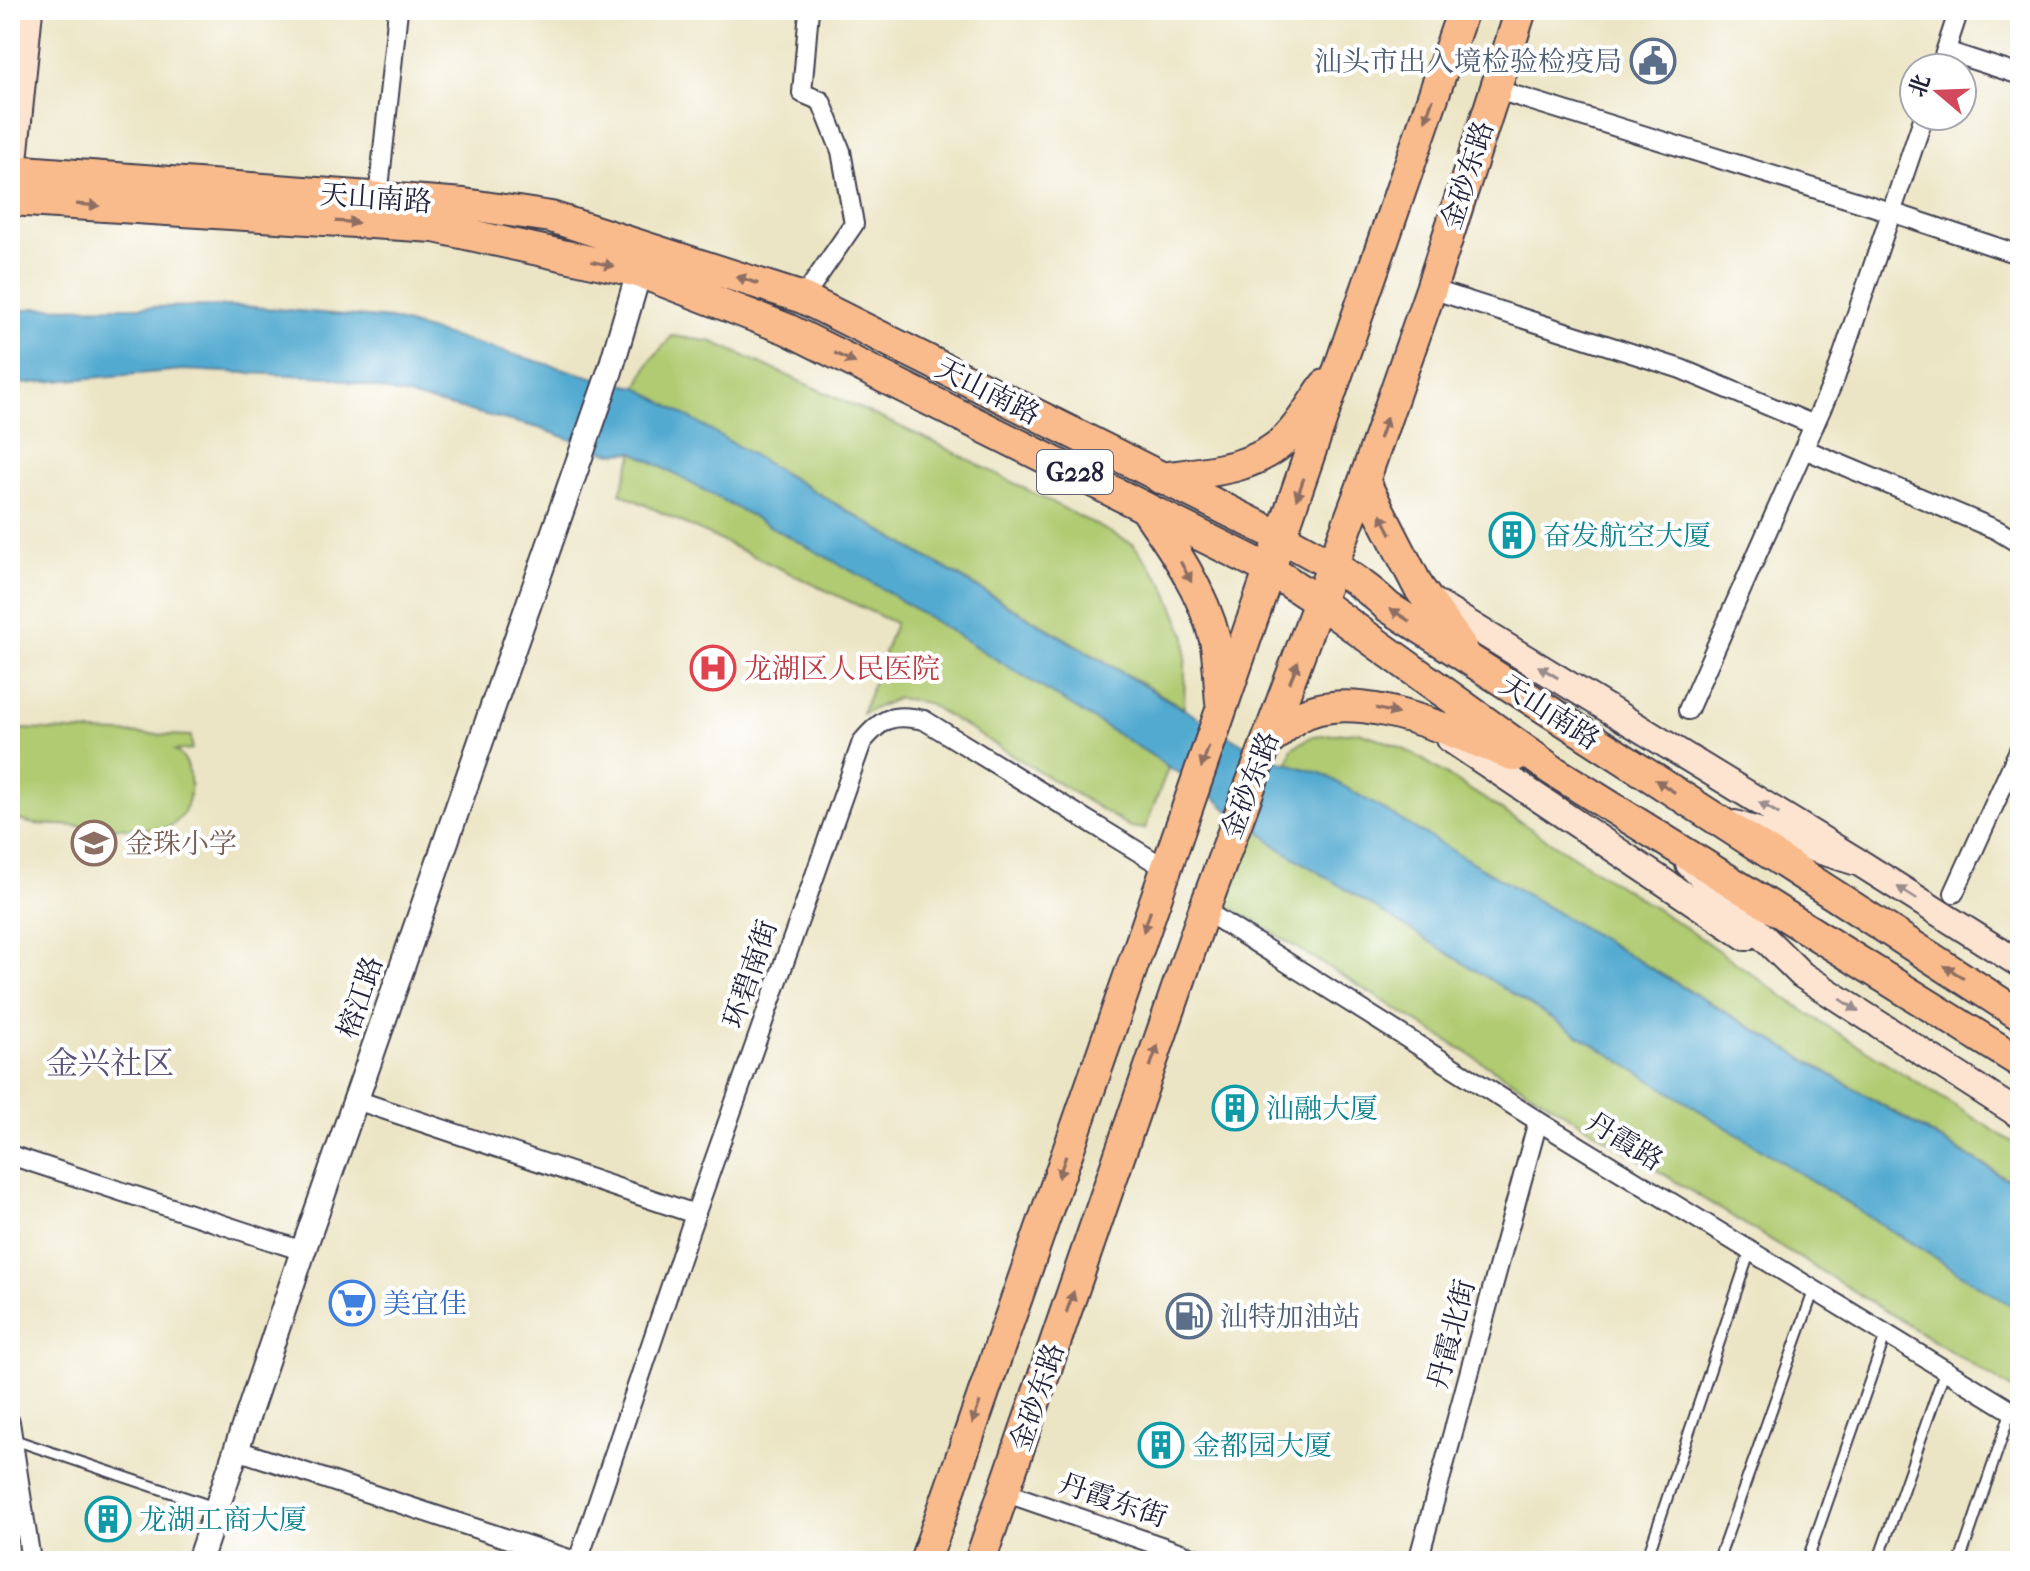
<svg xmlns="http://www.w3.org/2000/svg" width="2030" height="1571" font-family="'IM FELL French Canon','Noto Serif SC',serif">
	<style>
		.green { fill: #b0cb71; stroke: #697656; stroke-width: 2 }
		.water { fill: #53aad0; stroke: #3a6686; stroke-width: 2 }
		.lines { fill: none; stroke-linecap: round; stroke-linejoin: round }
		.service-casing { stroke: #403f50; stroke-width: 13 }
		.minor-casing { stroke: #403f50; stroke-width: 22 }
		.tertiary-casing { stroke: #403f50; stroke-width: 28 }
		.secondary-casing { stroke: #403f50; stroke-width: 30 }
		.primary-casing { stroke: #403f50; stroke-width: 34 }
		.service { stroke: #fff; stroke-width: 9 }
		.minor { stroke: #fff; stroke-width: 18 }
		.tertiary { stroke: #fff; stroke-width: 24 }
		.secondary { stroke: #fde4d1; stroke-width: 26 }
		.primary { stroke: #fabb8c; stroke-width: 30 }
		.oneway { fill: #8e6e64 }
		.oneway2 { fill: #9a8d8e }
		.labels { text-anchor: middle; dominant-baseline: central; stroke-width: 8; stroke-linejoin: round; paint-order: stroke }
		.shield { fill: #fff; stroke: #646476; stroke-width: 2 }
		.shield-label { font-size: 26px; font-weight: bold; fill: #22223b }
		.service-label { font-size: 28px; fill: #4e5e75; stroke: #fff; text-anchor: end }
		.street-label { font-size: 28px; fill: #22223b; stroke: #fff }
		.culture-label { font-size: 28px; fill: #0d838f; stroke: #fff; text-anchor: start }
		.health-label { font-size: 28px; fill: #be3a42; stroke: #fff; text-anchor: start }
		.education-label { font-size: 28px; fill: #785e54; stroke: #fff; text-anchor: start }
		.shop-label { font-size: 28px; fill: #366cbe; stroke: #fff; text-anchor: start }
		.quarter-label { font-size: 32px; fill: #5e5279; stroke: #fff }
	</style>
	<rect width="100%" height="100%" fill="#fff"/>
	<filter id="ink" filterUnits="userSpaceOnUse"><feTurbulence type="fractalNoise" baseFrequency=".0125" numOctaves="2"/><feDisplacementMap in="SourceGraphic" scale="16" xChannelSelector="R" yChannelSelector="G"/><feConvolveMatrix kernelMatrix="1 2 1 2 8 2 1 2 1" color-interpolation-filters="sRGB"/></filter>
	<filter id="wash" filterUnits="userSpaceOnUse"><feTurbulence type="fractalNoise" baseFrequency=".006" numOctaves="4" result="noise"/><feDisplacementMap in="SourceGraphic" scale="32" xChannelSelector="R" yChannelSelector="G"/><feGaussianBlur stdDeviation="1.8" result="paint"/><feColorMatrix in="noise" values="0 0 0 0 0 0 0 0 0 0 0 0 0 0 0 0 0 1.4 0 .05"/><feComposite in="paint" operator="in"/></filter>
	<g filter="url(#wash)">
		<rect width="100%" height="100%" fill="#ece5c5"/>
		<path class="green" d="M672,336L713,342L934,442L1133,544L1164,584L1186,637L1184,708L637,387L650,361Z
			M634,452L863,577L1156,758L1168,768L1145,829L1130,827L927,703L898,698L862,714L895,623L620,493Z
			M22,729L191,736L192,749L175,751C199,765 194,816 168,827C164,829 160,829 155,829L33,824L12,818L10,731Z
			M1358,732L1383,740L1414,754L1692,932L1810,1015L2020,1147V1186L1323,774L1287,765L1292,748L1313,736Z
			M1254,827L1278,847L2020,1311V1394L1226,904Z"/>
		<path class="water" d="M242,306L390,319L606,381L637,387L1263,756L1323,774L2020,1187V1311L1278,847L1254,827L1240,821L1195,780L1168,768L1156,758L863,577L634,452L609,453L539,428L330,377L183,370L10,385V313L34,308Z"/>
	</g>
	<g filter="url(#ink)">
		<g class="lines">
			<g class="service-casing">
				<path id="service" d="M12,1439L214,1507
					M1646,1561L1750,1251
					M1718,1561L1814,1290
					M1807,1561L1886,1334
					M1878,1561L1945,1370
					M1960,1561L2011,1411"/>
			</g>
			<g class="minor-casing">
				<path id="minor" d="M1946,51L2020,75
					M1940,68L1959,10
					M1494,89L1891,212L2020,255
					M378,198L398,10
					M1431,289L1681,369L1814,425
					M803,298L854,224L841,151L821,101L802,93L809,10
					M1804,449L1997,530L2020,544
					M1688,710L1835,378L1924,116
					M1954,893L2020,748
					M1204,910L1538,1121L2020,1416
					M356,1100L695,1214
					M10,1155L303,1251
					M10,1422L31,1561
					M237,1450L575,1561
					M1004,1492L1204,1561
					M578,1561L689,1232L862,742C882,718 892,713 924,720L1165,868
					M1418,1561L1538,1121"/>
			</g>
			<g class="tertiary-casing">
				<path id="tertiary" d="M199,1561L303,1251L610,371L639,272"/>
			</g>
			<g class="secondary-casing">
				<path id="secondary" d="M10,176L13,171L29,10
					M1430,600L1860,863
					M1450,739L1746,937
					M1735,824L1860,863L2020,964
					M1689,864L1802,975L2020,1115"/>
			</g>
			<g class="primary-casing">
				<path id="primary" d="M10,170L464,204L551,217L803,298L1283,538C1321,559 1357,577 1388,607L2020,1015
					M10,200L434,227L639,272L787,329L1272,571L1319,602L1552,770L2020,1062
					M1160,478C1206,472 1261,470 1293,431C1305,417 1314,400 1325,385
					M1364,481L1419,588L1461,646
					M1145,508C1173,548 1203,591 1215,640C1219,659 1219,681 1221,702
					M1267,743C1276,735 1285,726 1295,719C1353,682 1457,735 1515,756
					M925,1561C1104,1044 1288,528 1463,10
					M980,1561L1204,910L1364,481L1431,289L1521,10"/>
			</g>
			<use href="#service" class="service"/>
			<use href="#minor" class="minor"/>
			<use href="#tertiary" class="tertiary"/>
			<use href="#secondary" class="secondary"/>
			<use href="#primary" class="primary"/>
		</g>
		<defs><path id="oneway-solid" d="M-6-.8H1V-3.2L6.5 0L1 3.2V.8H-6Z" transform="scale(2)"/></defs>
		<g class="oneway">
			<use href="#oneway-solid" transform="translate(1429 110) rotate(109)"/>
			<use href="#oneway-solid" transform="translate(88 205) rotate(4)"/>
			<use href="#oneway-solid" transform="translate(347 222) rotate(4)"/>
			<use href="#oneway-solid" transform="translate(603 264) rotate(13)"/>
			<use href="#oneway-solid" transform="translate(747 280) rotate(-162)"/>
			<use href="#oneway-solid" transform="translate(845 358) rotate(26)"/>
			<use href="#oneway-solid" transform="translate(1383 428) rotate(-71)"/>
			<use href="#oneway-solid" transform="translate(1300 489) rotate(109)"/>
			<use href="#oneway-solid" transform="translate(1386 524) rotate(-117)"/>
			<use href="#oneway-solid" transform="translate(1186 572) rotate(62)"/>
			<use href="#oneway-solid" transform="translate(1400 615) rotate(-147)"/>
			<use href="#oneway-solid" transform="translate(1294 672) rotate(-68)"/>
			<use href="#oneway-solid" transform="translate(1387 711) rotate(14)"/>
			<use href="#oneway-solid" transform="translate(1205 757) rotate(110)"/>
			<use href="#oneway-solid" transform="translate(1665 786) rotate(-147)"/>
			<use href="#oneway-solid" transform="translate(1147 921) rotate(109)"/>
			<use href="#oneway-solid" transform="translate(1954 972) rotate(-147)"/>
			<use href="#oneway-solid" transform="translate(1154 1056) rotate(-71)"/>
			<use href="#oneway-solid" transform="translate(1062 1167) rotate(109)"/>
			<use href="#oneway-solid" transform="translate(1070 1302) rotate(-71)"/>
			<use href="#oneway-solid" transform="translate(976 1413) rotate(109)"/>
		</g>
		<g class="oneway2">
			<use href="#oneway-solid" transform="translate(1548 672) rotate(-149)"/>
			<use href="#oneway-solid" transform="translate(1769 808) rotate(-149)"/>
			<use href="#oneway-solid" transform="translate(1907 893) rotate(-148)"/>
			<use href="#oneway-solid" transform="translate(1849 1005) rotate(33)"/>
		</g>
	</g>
	<defs>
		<g id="civic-ring" transform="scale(2.3)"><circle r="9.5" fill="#fff" stroke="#5c6f8a" stroke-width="1.5"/><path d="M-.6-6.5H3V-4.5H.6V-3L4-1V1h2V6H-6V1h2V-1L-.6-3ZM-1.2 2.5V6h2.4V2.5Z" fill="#5c6f8a"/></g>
		<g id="building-ring" transform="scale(2.3)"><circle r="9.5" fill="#fff" stroke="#0f9aa8" stroke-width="1.5"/><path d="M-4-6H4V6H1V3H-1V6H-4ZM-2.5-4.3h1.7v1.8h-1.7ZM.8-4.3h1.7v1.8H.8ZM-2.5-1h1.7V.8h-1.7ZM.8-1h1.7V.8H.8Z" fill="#0f9aa8"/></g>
		<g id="hospital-ring" transform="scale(2.3)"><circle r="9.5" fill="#fff" stroke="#e0444e" stroke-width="1.5"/><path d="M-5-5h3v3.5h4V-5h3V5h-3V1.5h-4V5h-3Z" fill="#e0444e"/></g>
		<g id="school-ring" transform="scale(2.3)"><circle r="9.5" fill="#fff" stroke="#8d6e63" stroke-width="1.5"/><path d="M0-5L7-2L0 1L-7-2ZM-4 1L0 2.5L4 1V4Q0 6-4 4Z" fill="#8d6e63"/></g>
		<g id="supermarket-ring" transform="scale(2.3)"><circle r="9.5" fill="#fff" stroke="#3f7fe0" stroke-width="1.5"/><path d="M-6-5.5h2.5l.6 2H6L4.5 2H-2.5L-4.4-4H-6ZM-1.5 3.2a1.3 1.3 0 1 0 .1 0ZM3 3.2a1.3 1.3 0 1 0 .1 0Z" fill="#3f7fe0"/></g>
		<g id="fuel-ring" transform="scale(2.3)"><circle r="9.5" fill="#fff" stroke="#5c6f8a" stroke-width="1.5"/><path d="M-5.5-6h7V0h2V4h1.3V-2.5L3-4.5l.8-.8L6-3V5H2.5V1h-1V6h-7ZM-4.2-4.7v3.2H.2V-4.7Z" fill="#5c6f8a"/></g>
	</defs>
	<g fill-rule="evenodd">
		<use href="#civic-ring" x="1653" y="61"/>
		<use href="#building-ring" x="1512" y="535"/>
		<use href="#hospital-ring" x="713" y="668"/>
		<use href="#school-ring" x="94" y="843"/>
		<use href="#building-ring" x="1235" y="1108"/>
		<use href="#supermarket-ring" x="352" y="1303"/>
		<use href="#fuel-ring" x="1189" y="1316"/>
		<use href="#building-ring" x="1161" y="1445"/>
		<use href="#building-ring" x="108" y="1519"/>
	</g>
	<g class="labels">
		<rect class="shield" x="1037" y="450" width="76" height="44" rx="6"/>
		<g class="shield-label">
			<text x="1075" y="472">G228</text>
		</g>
		<g class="service-label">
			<text x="1622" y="61">汕头市出入境检验检疫局</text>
			<text x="1220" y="1316" text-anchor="start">汕特加油站</text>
		</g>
		<g class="street-label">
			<text transform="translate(1467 175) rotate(-72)">金砂东路</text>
			<text transform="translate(376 198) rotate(4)">天山南路</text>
			<text transform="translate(988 391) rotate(27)">天山南路</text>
			<text transform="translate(1550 712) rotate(33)">天山南路</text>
			<text transform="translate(1250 785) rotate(-69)">金砂东路</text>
			<text transform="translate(750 974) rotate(-71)">环碧南街</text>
			<text transform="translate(360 997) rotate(-71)">榕江路</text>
			<text transform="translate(1625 1141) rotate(32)">丹霞路</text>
			<text transform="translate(1451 1334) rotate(-75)">丹霞北街</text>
			<text transform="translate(1037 1397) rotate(-71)">金砂东路</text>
			<text transform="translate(1113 1500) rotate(19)">丹霞东街</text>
		</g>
		<g class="culture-label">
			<text x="1543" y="535">奋发航空大厦</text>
			<text x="1266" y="1108">汕融大厦</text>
			<text x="1192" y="1445">金都园大厦</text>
			<text x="139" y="1519">龙湖工商大厦</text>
		</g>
		<g class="health-label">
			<text x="744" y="668">龙湖区人民医院</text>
		</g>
		<g class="education-label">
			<text x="125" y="843">金珠小学</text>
		</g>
		<g class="shop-label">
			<text x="383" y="1303">美宜佳</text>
		</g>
		<g class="quarter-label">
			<text x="110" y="1063">金兴社区</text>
		</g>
	</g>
	<rect width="2030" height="1571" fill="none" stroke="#fff" stroke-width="40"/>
	<g transform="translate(1938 92) rotate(289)"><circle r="38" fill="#ffffff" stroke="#a7a7b1" stroke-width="2"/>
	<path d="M0-6L14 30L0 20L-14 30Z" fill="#d1495b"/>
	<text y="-12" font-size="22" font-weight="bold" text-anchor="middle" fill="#22223b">北</text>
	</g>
</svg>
